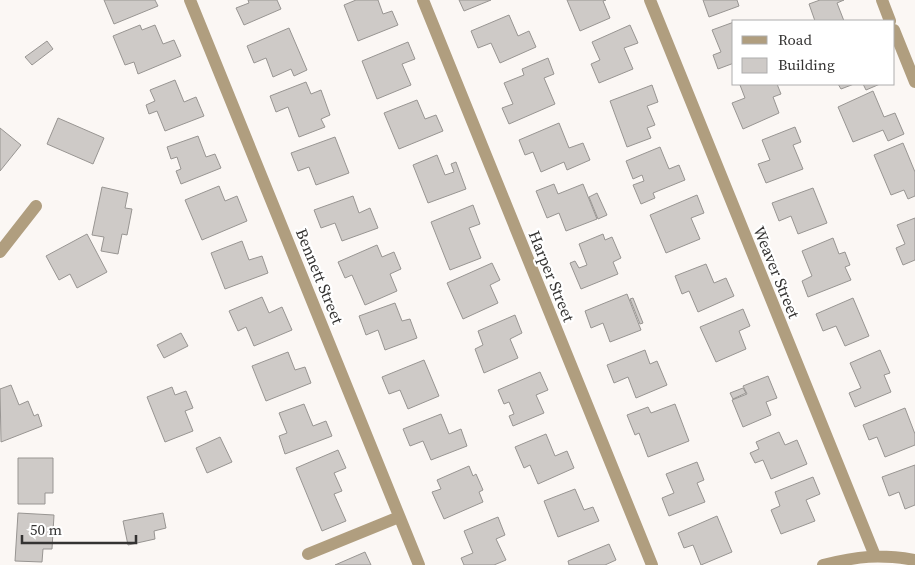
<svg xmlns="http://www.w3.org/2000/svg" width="915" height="565" font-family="'Source Serif 4',serif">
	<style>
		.building { fill: #cecac7; stroke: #989592 }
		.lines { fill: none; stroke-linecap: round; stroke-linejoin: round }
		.minor { stroke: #b09e7f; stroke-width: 12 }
		.labels { text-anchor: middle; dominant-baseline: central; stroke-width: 4.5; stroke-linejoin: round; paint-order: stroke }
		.street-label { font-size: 16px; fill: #343332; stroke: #fff }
	</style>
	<rect width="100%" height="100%" fill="#fbf7f4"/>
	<path class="building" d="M104,0H155L158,6L114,24Z
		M248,0H277L281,9L244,25L236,8L249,3Z
		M356,0H378L383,14L392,11L398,25L358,41L344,5Z
		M459,0H491L464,11Z
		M567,0H606L603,1L610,18L580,31Z
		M703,0H737L739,6L709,17Z
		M820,0H844L837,3L844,21H815L809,4Z
		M509,15L518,36L529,31L536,47L500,63L491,43L478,48L471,31Z
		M734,22V63L718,69L713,55L721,52L712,30Z
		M140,25L142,30L155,25L163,44L174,40L181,56L138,74L134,62L125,65L113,36Z
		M630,25L638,43L624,48L633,69L599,83L591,64L600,60L592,42Z
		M289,28L307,70L294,76L291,69L273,77L266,58L254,63L247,46Z
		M47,41L53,49L32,65L25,57Z
		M408,42L415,59L402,64L411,85L377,99L362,61Z
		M548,58L554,74L544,78L555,104L509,124L502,108L513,104L504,83L524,75L522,69Z
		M175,80L184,102L196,97L204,116L165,131L157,111L149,114L146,105L155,101L150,90Z
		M306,82L311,94L321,90L330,115L321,119L325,127L299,137L288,107L276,112L270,96Z
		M743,84H777L781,94L773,97L779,113L743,129L732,103L745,98L740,85Z
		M838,84H854L841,89Z
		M863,84H880L866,90Z
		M652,85L658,102L647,106L655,125L647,128L651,138L627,147L610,101Z
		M873,91L884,117L895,113L904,134L888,141L883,130L853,142L838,107Z
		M417,100L425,119L436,115L443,131L399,149L384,113Z
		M58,118L104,138L93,164L47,144Z
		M559,123L569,148L583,143L590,160L567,170L564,162L541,172L533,152L525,155L519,140Z
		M795,127L801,142L793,145L803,169L766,183L758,164L770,160L762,140Z
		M0,128L21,145L0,171Z
		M198,136L206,157L215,154L221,168L181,184L176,171L181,169L177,157L171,159L167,147Z
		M335,137L349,173L316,185L309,167L298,171L291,153Z
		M903,143L915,172V196L908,199L904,190L891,195L874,155Z
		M660,147L669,169L679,165L685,180L653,193L655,198L641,204L633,185L644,181L642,175L633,179L626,161Z
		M437,155L445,175L454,172L451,164L456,162L466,189L428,203L413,165Z
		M554,184L558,194L583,184L597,219L566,231L559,213L547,218L536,191Z
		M219,186L225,201L237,196L247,221L202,240L185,200Z
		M102,187L128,193L125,208L132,209L127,235L122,234L118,254L101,251L104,237L92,235Z
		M813,188L827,223L798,234L791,216L779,221L772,203Z
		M597,193L607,215L598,219L589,197Z
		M697,195L704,213L691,218L700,239L666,253L650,215Z
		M353,196L359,213L370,208L378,228L342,241L335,223L321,228L314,210Z
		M473,205L480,224L469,228L481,258L450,270L431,222Z
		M915,218V260L903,265L896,248L905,244L897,225Z
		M87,234L107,272L77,288L70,274L59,280L46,256Z
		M603,234L605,240L612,237L621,258L613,262L618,274L581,289L570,263L575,261L579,268L587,265L579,244Z
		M833,238L839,254L845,252L850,265L845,267L851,280L808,297L802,281L812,276L802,251Z
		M242,241L249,260L262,256L268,273L225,289L211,253Z
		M377,245L382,257L394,252L401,269L390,274L397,291L365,305L352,275L345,278L338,262Z
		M492,263L500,280L490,285L498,303L463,319L447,283Z
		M706,264L714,283L726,278L734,296L698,312L689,291L682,294L675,276Z
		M627,294L641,330L610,342L603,323L591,328L585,311Z
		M262,297L269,313L282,307L292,330L254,346L246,327L238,331L229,311Z
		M633,298L643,323L640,324L630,299Z
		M853,298L869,336L845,346L836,326L823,331L816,314Z
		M395,303L402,321L410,319L417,338L385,350L378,330L366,335L359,316Z
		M743,309L750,326L739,331L746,349L716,362L700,327Z
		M515,315L522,333L510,339L518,358L484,373L475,349L483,345L478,331Z
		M181,333L188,346L164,358L157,345Z
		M645,350L650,364L657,361L667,385L636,398L628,377L614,383L607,365Z
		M880,350L890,373L884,375L891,392L855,407L849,393L861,388L850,363Z
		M288,352L295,370L305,367L311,383L266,401L252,366Z
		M424,360L439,396L408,409L400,390L389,394L382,377Z
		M540,372L548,390L536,395L544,413L513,426L509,416L514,414L509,402L504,404L498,390Z
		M768,376L777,398L766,402L771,415L743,427L732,400L747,394L743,386Z
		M11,385L19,405L28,401L34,416L38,414L42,426L1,442L0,389Z
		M172,387L175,395L186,391L193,408L185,411L193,431L165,442L147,397Z
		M743,388L746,393L733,399L730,393Z
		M304,404L313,426L326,421L332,436L285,454L279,436L287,433L279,413Z
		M675,404L689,441L648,457L639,433L635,435L627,415L648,407L651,413Z
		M905,408L915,434V445L885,457L877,437L869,440L863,425Z
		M441,414L449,434L461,429L467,446L431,460L423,441L410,446L403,429Z
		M779,432L785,445L797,440L807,464L771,479L763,460L755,463L750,453L759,449L756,442Z
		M546,434L555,456L567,451L574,468L538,484L530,465L524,468L515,447Z
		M220,437L232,462L207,473L196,448Z
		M338,450L346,468L334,473L342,491L334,494L346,521L322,531L296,468Z
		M18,458H53V493H45V504H18Z
		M697,462L704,480L697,483L705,502L669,516L662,498L674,493L666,474Z
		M915,465V505L905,509L899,492L889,496L882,477Z
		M469,466L473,476L476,474L483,490L479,492L483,502L444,519L432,492L441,489L437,480Z
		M813,477L820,494L806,500L815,521L781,534L771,510L780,506L775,492Z
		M575,489L584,510L593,507L599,521L558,537L544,501Z
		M18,513L54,515L52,549H43L42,562L15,561Z
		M163,513L166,528L154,531L155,539L128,545L123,521Z
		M717,516L732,552L701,565L693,545L684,548L678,533Z
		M498,517L505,535L496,539L506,560L494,565H464L461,558L473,553L464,531Z
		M609,544L616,560L605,565H569L568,561Z
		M365,552L371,565H335Z"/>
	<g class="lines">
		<path class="minor" d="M190,0L419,565
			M423,0L652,565
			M650,0L875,556
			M882,0L890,21
			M894,30L915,82
			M0,252L36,206
			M308,554L399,517
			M823,565C858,556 879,554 915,560"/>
	</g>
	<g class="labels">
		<g class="street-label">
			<text transform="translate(777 272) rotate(68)">Weaver Street</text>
			<text transform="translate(320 276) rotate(68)">Bennett Street</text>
			<text transform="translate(552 276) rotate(68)">Harper Street</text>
		</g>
	</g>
	<rect x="732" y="20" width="162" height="65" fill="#ffffff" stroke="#aeadad"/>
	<rect x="742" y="36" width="25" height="8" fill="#b09e7f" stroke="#aeadad"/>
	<text x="778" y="45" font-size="15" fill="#343332">Road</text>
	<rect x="742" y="58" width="25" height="15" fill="#cecac7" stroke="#aeadad"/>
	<text x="778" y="70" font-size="15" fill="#343332">Building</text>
	<path d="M22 535v8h114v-8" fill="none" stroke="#343332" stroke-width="2.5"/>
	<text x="30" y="535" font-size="15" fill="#343332" stroke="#ffffff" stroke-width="4" paint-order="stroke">50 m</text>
</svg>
